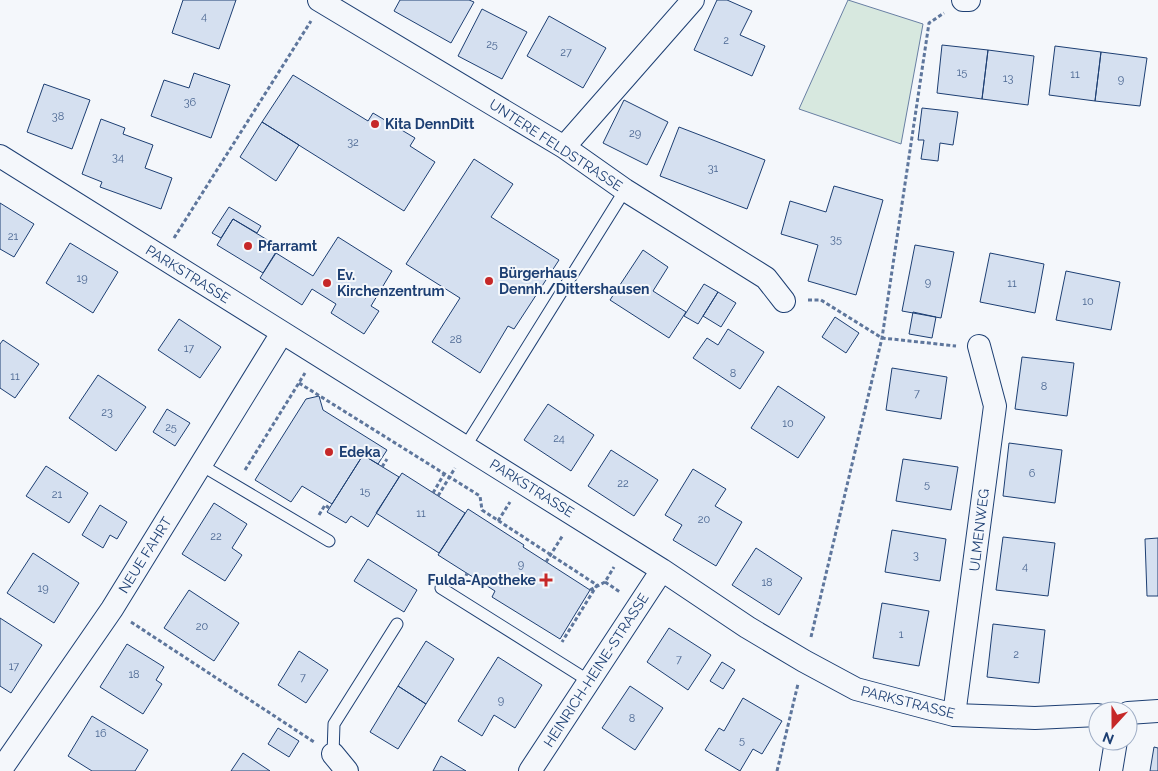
<svg xmlns="http://www.w3.org/2000/svg" width="1158" height="771" font-family="Raleway,sans-serif">
	<style>
		.green { fill: #d7e8df; stroke: #687fa3 }
		.building { fill: #d5e0f0; stroke: #1d3f73 }
		.lines { fill: none; stroke-linecap: round; stroke-linejoin: round }
		.service-casing { stroke: #1d3f73; stroke-width: 13 }
		.minor-casing { stroke: #1d3f73; stroke-width: 24 }
		.path { stroke: #5e769c; stroke-width: 3; stroke-dasharray: 4 2.5; stroke-linecap: butt }
		.service { stroke: #f4f7fb; stroke-width: 11 }
		.minor { stroke: #f4f7fb; stroke-width: 22 }
		.poi-dot { fill: #c62828; stroke: #f4f7fb; stroke-width: 2 }
		.labels { text-anchor: middle; dominant-baseline: central; stroke-width: 4; stroke-linejoin: round; paint-order: stroke }
		.number-label { font-size: 11px; fill: #4b6792 }
		.poi-label { font-size: 14px; font-weight: bold; fill: #1d3f73; stroke: #f4f7fb; text-anchor: start }
		.street-label { font-size: 14px; fill: #1d3f73; stroke: #f4f7fb }
	</style>
	<rect width="100%" height="100%" fill="#f4f7fb"/>
	<path class="green" d="M848,0L923,24L901,144L799,109Z"/>
	<path class="building" d="M183,0H236L219,49L172,33Z
		M400,0H469L474,2L451,43L394,11Z
		M717,0H727L752,11L740,35L765,46L752,76L694,50Z
		M482,9L527,32L502,79L458,56Z
		M549,16L606,48L583,88L527,56Z
		M942,45L988,50L982,99L937,93Z
		M1055,46L1101,52L1095,101L1049,95Z
		M988,50L1034,56L1028,105L982,99Z
		M1101,52L1147,58L1140,106L1095,101Z
		M194,73L230,85L211,138L151,116L164,80L189,88Z
		M293,75L368,121L373,113L415,138L410,146L435,162L404,211L262,122Z
		M44,84L90,100L72,149L27,132Z
		M624,100L668,122L647,165L603,143Z
		M922,108L958,112L953,145L940,143L938,161L921,159L924,140H918Z
		M101,119L125,128L123,134L153,145L145,168L172,178L161,209L100,187L102,182L82,174Z
		M262,122L299,145L276,181L240,157Z
		M679,127L765,160L747,209L660,176Z
		M474,159L513,184L491,217L559,260L514,329L508,326L480,373L432,342L460,298L406,264Z
		M834,186L883,200L856,295L808,281L818,245L781,234L790,201L826,212Z
		M0,203L34,224L14,257L0,249Z
		M229,207L261,226L257,233L233,219L221,238L212,233Z
		M233,219L279,247L263,273L217,245Z
		M338,237L392,271L371,306L379,311L364,334L331,313L336,304L312,289L302,305L260,278L276,253L313,276Z
		M70,243L118,272L93,313L46,283Z
		M915,245L954,252L941,318L902,311Z
		M643,250L668,267L653,291L686,312L669,338L610,300Z
		M990,253L1044,264L1035,313L980,302Z
		M1066,271L1120,282L1111,330L1056,320Z
		M704,284L718,292L698,324L684,316Z
		M718,292L736,303L721,327L703,316Z
		M913,312L936,317L932,338L909,334Z
		M835,317L859,333L846,353L822,337Z
		M179,319L221,347L200,378L158,350Z
		M728,329L764,352L740,389L693,358L707,338L718,345Z
		M3,340L39,364L15,398L0,388V344Z
		M1022,357L1074,363L1067,416L1015,409Z
		M892,368L947,377L941,419L886,410Z
		M98,375L146,407L116,451L69,418Z
		M778,386L825,417L798,458L751,428Z
		M319,396L323,410L387,450L378,464L363,455L332,504L302,486L291,502L255,480L306,399Z
		M548,404L594,435L571,471L524,440Z
		M167,409L190,423L175,446L153,432Z
		M1009,443L1062,450L1055,503L1003,496Z
		M611,450L658,480L634,516L588,486Z
		M363,455L399,477L368,527L351,516L346,523L327,512Z
		M903,459L958,467L951,510L896,501Z
		M46,466L88,493L69,523L26,496Z
		M693,469L726,489L715,506L742,522L716,566L673,540L682,525L665,515Z
		M402,473L465,513L439,553L376,513Z
		M214,503L247,524L232,548L242,555L225,581L182,554Z
		M100,505L127,522L117,539L110,535L103,548L82,535Z
		M468,509L524,545L523,547L590,590L560,639L492,597L495,591L438,555Z
		M892,530L946,539L940,581L885,572Z
		M1003,537L1055,543L1048,596L996,590Z
		M1158,538V596H1147L1145,539Z
		M756,548L802,578L779,615L732,585Z
		M33,553L79,583L54,623L7,593Z
		M368,559L417,590L404,612L354,581Z
		M189,590L239,623L214,661L164,628Z
		M882,603L929,611L919,666L873,658Z
		M0,618L42,645L11,693L0,686Z
		M993,624L1045,630L1039,683L987,677Z
		M669,628L711,655L688,690L647,662Z
		M426,641L454,659L426,704L398,686Z
		M127,644L164,667L156,680L162,684L143,714L100,687Z
		M299,651L328,670L306,703L278,685Z
		M498,657L542,685L515,728L494,715L482,736L458,721Z
		M722,662L735,670L723,689L710,681Z
		M398,686L426,704L398,749L370,732Z
		M630,686L663,708L635,750L602,728Z
		M743,698L782,721L762,754L753,749L740,771L705,750L719,728L724,731Z
		M92,716L148,750L135,771H92L68,756Z
		M278,728L299,741L289,757L268,744Z
		M1154,747L1158,748V771H1150Z
		M243,753L270,771H231Z
		M441,756L466,771H433Z"/>
	<g class="lines">
		<g class="service-casing">
			<path id="service" d="M465,447L625,190
				M201,465L329,541
				M441,588L589,681
				M333,754L334,724L397,624"/>
		</g>
		<g class="minor-casing">
			<path id="minor" d="M319,0L564,147L625,190L766,278L784,301
				M963,0H969
				M564,147L693,0
				M0,156L662,570L747,627L804,661L856,689L954,715L1035,718L1098,715
				M1128,713L1158,711
				M954,715L995,406L979,346
				M333,754L347,771
				M0,771L112,609L282,333
				M530,771L662,570
				M1111,771L1116,741"/>
		</g>
		<path class="path" d="M174,238L311,21
			M808,300H821L882,338L956,346
			M299,383L480,496L482,510L597,585L562,642
			M382,467L387,459
			M245,470L305,373
			M433,493L444,474
			M438,496L455,468
			M319,515L325,505L329,508
			M498,521L510,502
			M546,562L563,535
			M464,582L467,573
			M605,582L620,592
			M590,590L605,582L614,567
			M131,622L314,742
			M811,637L882,338L929,23L944,13
			M777,771L798,684"/>
		<use href="#service" class="service"/>
		<use href="#minor" class="minor"/>
	</g>
	<g class="poi-dot">
		<circle cx="375" cy="124" r="5"/>
		<circle cx="248" cy="246" r="5"/>
		<circle cx="489" cy="281" r="5"/>
		<circle cx="327" cy="283" r="5"/>
		<circle cx="329" cy="452" r="5"/>
		<path d="M543.5 572.5h5v5h5v5h-5v5h-5v-5h-5v-5h5z"/>
	</g>
	<g class="labels">
		<g class="number-label">
			<text x="204" y="16">4</text>
			<text x="726" y="40">2</text>
			<text x="492" y="44">25</text>
			<text x="566" y="52">27</text>
			<text x="962" y="72">15</text>
			<text x="1075" y="74">11</text>
			<text x="1008" y="78">13</text>
			<text x="1121" y="79">9</text>
			<text x="190" y="102">36</text>
			<text x="58" y="116">38</text>
			<text x="635" y="133">29</text>
			<text x="353" y="142">32</text>
			<text x="118" y="157">34</text>
			<text x="713" y="168">31</text>
			<text x="13" y="236">21</text>
			<text x="836" y="239">35</text>
			<text x="82" y="278">19</text>
			<text x="928" y="282">9</text>
			<text x="1012" y="283">11</text>
			<text x="1088" y="301">10</text>
			<text x="456" y="339">28</text>
			<text x="189" y="348">17</text>
			<text x="733" y="373">8</text>
			<text x="15" y="376">11</text>
			<text x="1044" y="386">8</text>
			<text x="917" y="393">7</text>
			<text x="107" y="412">23</text>
			<text x="788" y="423">10</text>
			<text x="171" y="427">25</text>
			<text x="559" y="438">24</text>
			<text x="1032" y="473">6</text>
			<text x="623" y="483">22</text>
			<text x="927" y="484">5</text>
			<text x="365" y="491">15</text>
			<text x="57" y="494">21</text>
			<text x="421" y="513">11</text>
			<text x="704" y="519">20</text>
			<text x="216" y="536">22</text>
			<text x="916" y="555">3</text>
			<text x="521" y="564">9</text>
			<text x="1025" y="566">4</text>
			<text x="767" y="582">18</text>
			<text x="43" y="588">19</text>
			<text x="202" y="626">20</text>
			<text x="901" y="634">1</text>
			<text x="1016" y="654">2</text>
			<text x="679" y="659">7</text>
			<text x="14" y="666">17</text>
			<text x="134" y="674">18</text>
			<text x="303" y="677">7</text>
			<text x="501" y="700">9</text>
			<text x="632" y="718">8</text>
			<text x="101" y="733">16</text>
			<text x="742" y="740">5</text>
		</g>
		<g class="poi-label">
			<text x="385" y="124">Kita DennDitt</text>
			<text x="258" y="246">Pfarramt</text>
			<text x="499" y="273">Bürgerhaus<tspan x="499" dy="16">Dennh./Dittershausen</tspan></text>
			<text x="337" y="275">Ev.<tspan x="337" dy="16">Kirchenzentrum</tspan></text>
			<text x="339" y="452">Edeka</text>
			<text x="536" y="580" text-anchor="end">Fulda-Apotheke</text>
		</g>
		<g class="street-label">
			<text transform="translate(556 145) rotate(33)">UNTERE FELDSTRASSE</text>
			<text transform="translate(188 274) rotate(32)">PARKSTRASSE</text>
			<text transform="translate(532 488) rotate(32)">PARKSTRASSE</text>
			<text transform="translate(979 530) rotate(-83)">ULMENWEG</text>
			<text transform="translate(145 555) rotate(-58)">NEUE FAHRT</text>
			<text transform="translate(596 670) rotate(-57)">HEINRICH-HEINE-STRASSE</text>
			<text transform="translate(908 702) rotate(14)">PARKSTRASSE</text>
		</g>
	</g>
	<g transform="translate(1113 726) rotate(201)"><circle r="24" fill="#f4f7fb" stroke="#9eadc5"/>
	<path d="M0-4L9 19L0 12L-9 19Z" fill="#c62828"/>
	<text y="-8" font-size="14" font-weight="bold" text-anchor="middle" fill="#1d3f73">N</text>
	</g>
</svg>
